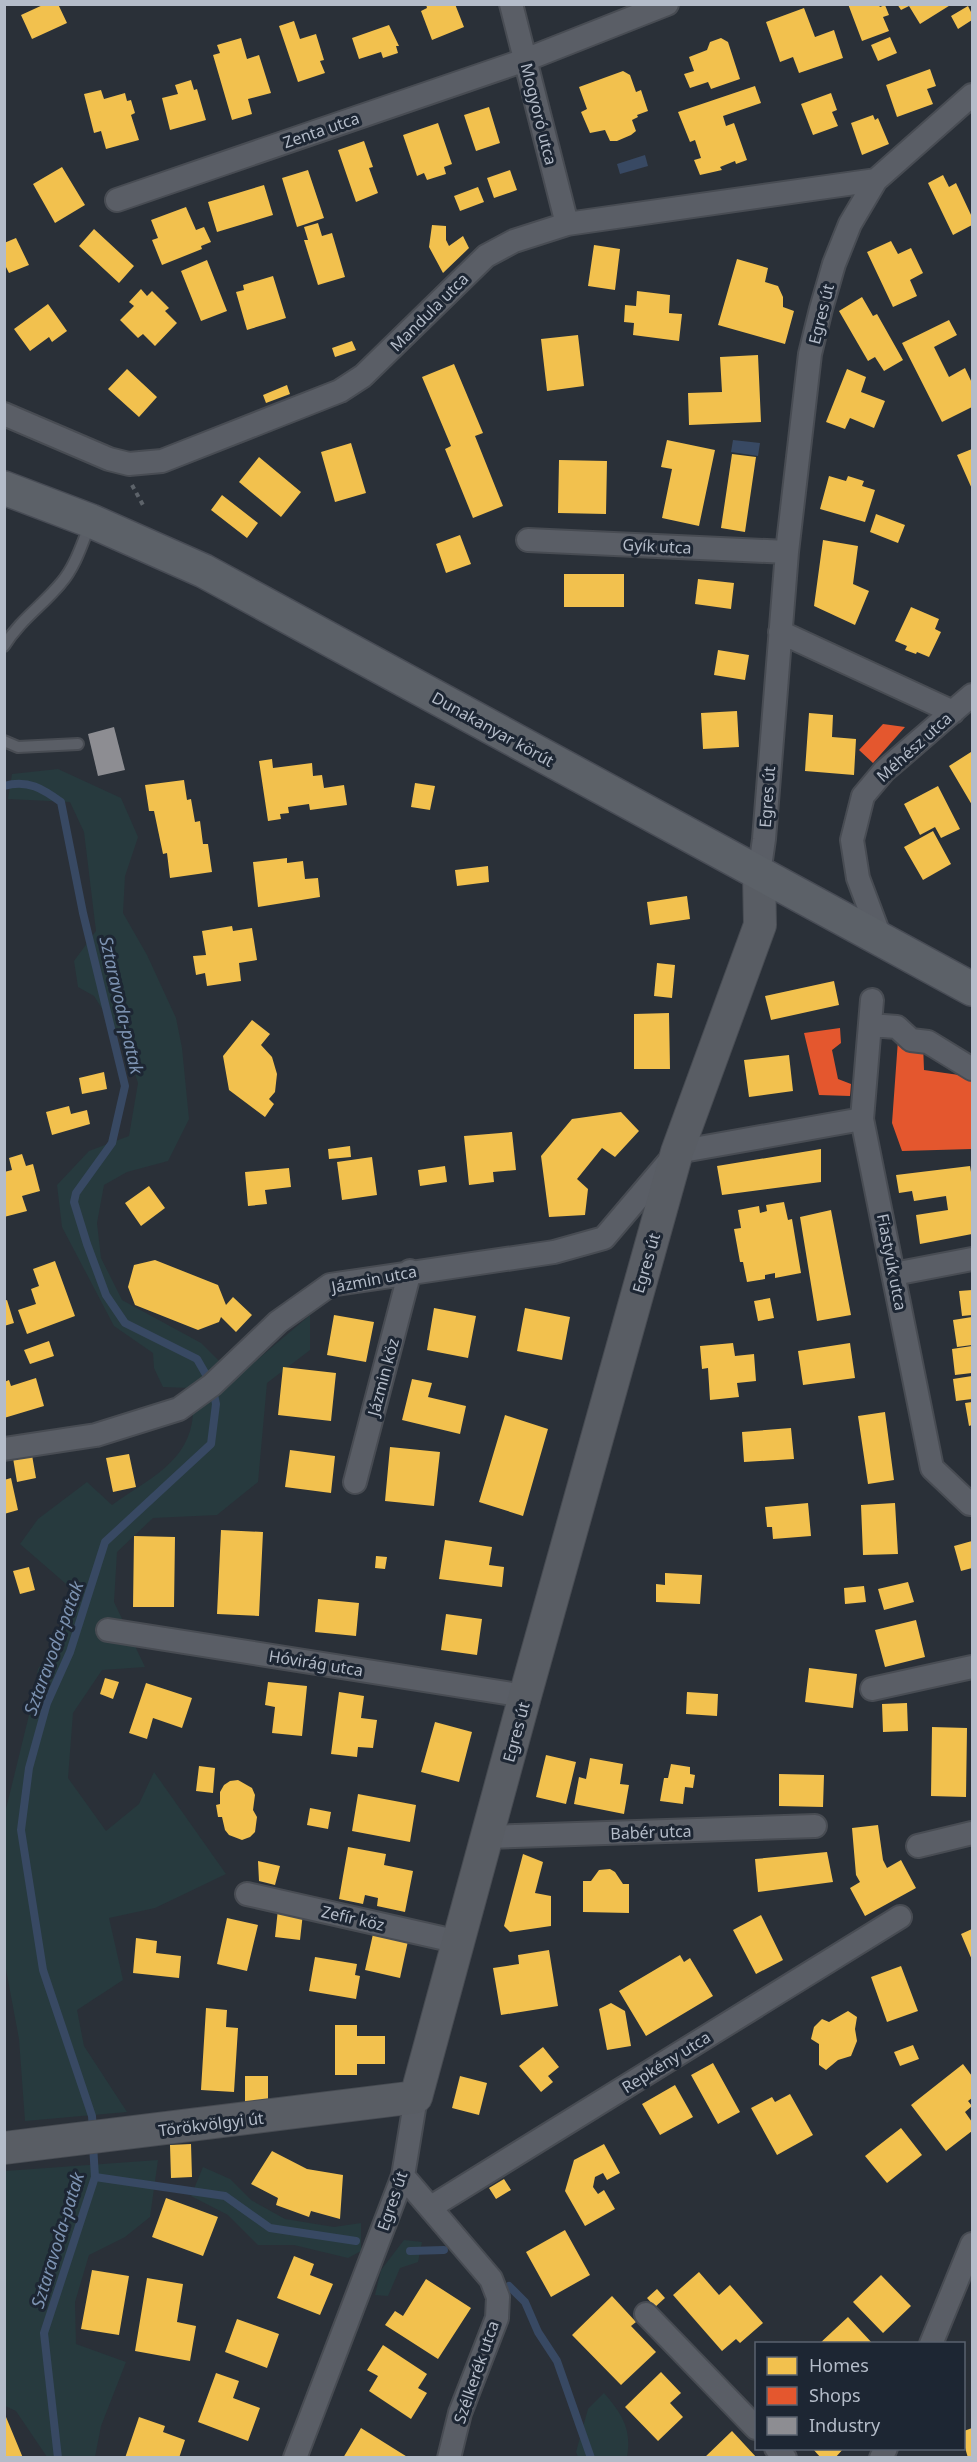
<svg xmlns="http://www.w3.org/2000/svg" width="977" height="2462" font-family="'Noto Sans',sans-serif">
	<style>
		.green { fill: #273a3e }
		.water { fill: #384963 }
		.homes { fill: #f2c14e }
		.shops { fill: #e4572e }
		.industry { fill: #8d8d92 }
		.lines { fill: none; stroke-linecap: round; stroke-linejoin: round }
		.stream { stroke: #384963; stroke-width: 8 }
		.lane-casing { stroke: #484c53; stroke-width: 14 }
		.street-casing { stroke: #484c53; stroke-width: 26 }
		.secondary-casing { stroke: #484c53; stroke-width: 34 }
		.primary-casing { stroke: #484c55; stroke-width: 36 }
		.path { stroke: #5d636a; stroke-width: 4; stroke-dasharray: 4.5 4.5; stroke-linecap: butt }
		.lane { stroke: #5a5e66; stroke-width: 10 }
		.street { stroke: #5a5e66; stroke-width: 22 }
		.secondary { stroke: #595d64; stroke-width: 32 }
		.primary { stroke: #5c6168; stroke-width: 33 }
		.labels { text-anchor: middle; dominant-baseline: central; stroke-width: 6; stroke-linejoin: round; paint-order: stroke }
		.street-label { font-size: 16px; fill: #b4bcc9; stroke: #1d2633 }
		.water-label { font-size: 18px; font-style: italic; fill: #7c92b1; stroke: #1d2633 }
	</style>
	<rect width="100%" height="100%" fill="#2a3038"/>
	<path class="green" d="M58,769L121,798L138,837L125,876L123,913L147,955L176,1018L182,1048L189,1119L168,1161L127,1172L104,1185L97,1223L101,1258L122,1300L201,1343L221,1363L190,1388L163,1387L154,1368L153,1353L114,1326L62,1227L57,1185L89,1151L129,1136L138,1083L126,1046L94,996L78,987L74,961L96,931L84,832L70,802L8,799L12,774Z
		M310,1315V1350L267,1383L258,1482L217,1515L153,1518L117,1552L114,1602L145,1667L102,1670L73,1713L68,1778L106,1831L139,1804L154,1772L226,1874L155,1908L109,1918L123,1980L77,2010L84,2046L127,2112L25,2121L19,2039L5,1964L6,1809L31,1707L38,1669L62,1637L73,1590L20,1544L38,1519L87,1482L112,1505C148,1479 190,1462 193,1414Z
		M158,2160L150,2217L125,2237L89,2255L75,2302L76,2344L126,2362L101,2426L95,2457H47L16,2411L5,2406V2171Z
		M203,2167L230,2179L251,2200L285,2219L334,2227L361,2223V2251L348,2258L294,2245H258L228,2215L191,2196Z
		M404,2240L422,2242L418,2262L400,2268L388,2296L375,2295L381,2270Z
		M604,2393C622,2414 632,2429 627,2457H578L576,2452L588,2409Z"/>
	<path class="water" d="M645,155L648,166L620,174L617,164Z
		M733,440L760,443L758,456L731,452Z"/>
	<path class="homes" d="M45,4H58L67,23L32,39L21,15Z
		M426,4H455L464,27L432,40L421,11L427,8Z
		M848,4H878L880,7L885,5L889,15L883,17L889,31L862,41Z
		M897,4H952L920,24L909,6L901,10Z
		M968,6L972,14V20L958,29L951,16Z
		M804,8L815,37L834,30L843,58L799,73L793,57L780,62L766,22Z
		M294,21L300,39L316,34L324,60L320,61L325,73L298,82L279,26Z
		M389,25L399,46H396L398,53L383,58L381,52L359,59L352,38Z
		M890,37L897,53L878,61L871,45Z
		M241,38L247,59L259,55L271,93L248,99L252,114L232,120L213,55L220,53L217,45Z
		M721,38L728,42L740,79L711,89L708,82L690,88L684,74L694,71L689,57L707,50L710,42Z
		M930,69L936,86L927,89L933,104L897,117L886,85Z
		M623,71L630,75L636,92L641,90L648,111L637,115L638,117L632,120L636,131L631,135L617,141H610L605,130L590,133L581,112L587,109L579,87Z
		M191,80L194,90L197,89L206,120L170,130L162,98L178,94L175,85Z
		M755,86L761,103L723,116L726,126L734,123L747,160L736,164L735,161L720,167L722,170L700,175L694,160L701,158L695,140L690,142L678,112Z
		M101,90L104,99L125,93L127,101L131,100L135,113L131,115L139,140L106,149L101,131L94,133L84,94Z
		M831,93L837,110L832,112L838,126L813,135L801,104Z
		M489,107L500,143L476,151L464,115Z
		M873,115L875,120L878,118L889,144L862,155L851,123Z
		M438,123L452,164L444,167L446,174L427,180L424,173L417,176L403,135Z
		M364,141L373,167L369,168L378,193L356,202L338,150Z
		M62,167L85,205L55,223L33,184Z
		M308,170L324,218L297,227L282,178Z
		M510,170L517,190L494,198L487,178Z
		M943,175L949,187L956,183L972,217V225L953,235L928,183Z
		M264,185L273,215L217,232L208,202Z
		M478,187L484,202L460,211L454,196Z
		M186,207L196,230L204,227L211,242L201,246L202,249L162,265L152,240L158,238L151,220Z
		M318,223L322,236L332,233L345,277L318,285L304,240H308L304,227Z
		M432,225L446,226V240L449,246L463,236L469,248L443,273L429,247Z
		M94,229L134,266L119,283L79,246Z
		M16,238L29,265L9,273L4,263V243Z
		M891,241L898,254L911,248L923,273L910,280L917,296L893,307L867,252Z
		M594,245L620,249L615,290L588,286Z
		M737,259L768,268L765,282L778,286L783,297V307L794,311L785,344L718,325Z
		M207,260L227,311L201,321L181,271Z
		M273,276L286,318L247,330L236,292L244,290L243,285Z
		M141,289L147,296L152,291L169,308L165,311L177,323L155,346L143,334L138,338L120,320L134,306L129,302Z
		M637,291L670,295L669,313L682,314L679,341L633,335L634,323L624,322L625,305L636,306Z
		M862,297L873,316L877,314L903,360L884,371L875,357L868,361L839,311Z
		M48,304L67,331L52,342L49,337L30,351L14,329Z
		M949,320L957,335L934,347L949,377L965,368L972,383V407L942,422L902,343Z
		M578,335L584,386L547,391L541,339Z
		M352,341L356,350L335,357L332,348Z
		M758,355L761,422L689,425L688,393L722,392L720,357Z
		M454,364L483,433L475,436L503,506L473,518L445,449L451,446L422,377Z
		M127,369L157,397L139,417L108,389Z
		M847,369L866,377L861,392L885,401L874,428L850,418L845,429L826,422Z
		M287,385L290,394L266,403L263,395Z
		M667,440L715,450L699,526L662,518L672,469L661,467Z
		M351,443L366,493L335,502L321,452Z
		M972,449V489L957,455Z
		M732,454L756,457L745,532L721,528Z
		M259,457L301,492L281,517L239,482Z
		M559,460L607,461L606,514L558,513Z
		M829,476L846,481L848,476L864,481L862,486L875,490L865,522L820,509Z
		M222,495L258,523L247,538L211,510Z
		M876,514L905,525L898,543L870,532Z
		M460,535L471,564L446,573L436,544Z
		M823,540L858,546L853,584L869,591L855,625L814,606Z
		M564,574H624V607H564Z
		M698,579L734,583L731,609L695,604Z
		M911,607L939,619L935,629L941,632L929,657L917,652L916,654L905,650L907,646L895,641Z
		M718,650L749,655L745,680L714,675Z
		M737,711L739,747L703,749L701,713Z
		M809,713L833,715L832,737L856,739L854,775L805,771Z
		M971,752L972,756V805L949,766Z
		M272,759L273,768L312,763L313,776L322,775L324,788L344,785L347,805L310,810L309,804L288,807L289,813L280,814L281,819L268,821L259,761Z
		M184,780L187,800L191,799L195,822L200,821L203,844H208L212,872L170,878L167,853L163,854L154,811H149L145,785Z
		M415,783L435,786L430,810L411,807Z
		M938,786L960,829L941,838L935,827L920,835L904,804Z
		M933,831L951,864L923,880L904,847Z
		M287,858V863L303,861L305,879L318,878L320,897L258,907L253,862Z
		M488,866L489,882L457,886L455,870Z
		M687,896L690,919L650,925L647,902Z
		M232,926L233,931L252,928L257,960L239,963L241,981L207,986L205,973L196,975L193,956L206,955L202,931Z
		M657,963L675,965L672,998L654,996Z
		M834,981L839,1005L771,1020L765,996Z
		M669,1013L670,1069H634V1014Z
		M252,1020L270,1034L261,1045L272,1057L277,1074L275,1092L269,1099L274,1104L265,1117L229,1090L223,1056Z
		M789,1055L793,1091L749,1097L744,1060Z
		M104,1072L107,1089L82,1094L79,1078Z
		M69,1106L71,1114L87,1110L90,1124L52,1135L46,1112Z
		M621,1112L639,1131L615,1157L602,1148L577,1179L588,1189L585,1215L549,1217L541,1156L572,1119Z
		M512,1132L516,1170L493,1172L494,1182L469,1185L464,1136Z
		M350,1146L351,1157L329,1159L328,1149Z
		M821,1149V1182L722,1195L717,1166Z
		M22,1154L26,1166L33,1164L40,1191L22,1196L27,1211L4,1217V1172L12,1170L9,1158Z
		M372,1157L377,1195L342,1200L337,1162Z
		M445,1166L447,1182L420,1186L418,1170Z
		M970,1166L972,1178V1234L920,1244L916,1215L948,1210L946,1196L914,1201L912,1191L899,1193L896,1175Z
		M289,1168L291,1187L265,1190L267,1204L248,1206L245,1172Z
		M149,1186L165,1208L141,1226L125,1203Z
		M784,1202L788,1220L792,1219L801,1273L775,1278V1273L765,1275V1279L747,1282L743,1262H740L734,1229L741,1228L738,1210L759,1206L760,1213L767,1211L766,1205Z
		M831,1210L851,1315L817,1321L800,1217Z
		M155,1260L218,1285L226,1305L233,1297L252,1315L236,1332L221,1317L219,1322L198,1330L135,1305L128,1287L134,1265Z
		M55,1261L75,1316L27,1334L18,1310L36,1304L31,1289L39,1286L33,1269Z
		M972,1290V1315L962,1316L959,1291Z
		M770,1298L774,1318L758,1321L754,1301Z
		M7,1300L14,1323L4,1326V1301Z
		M434,1308L476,1316L468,1358L427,1350Z
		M525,1308L570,1317L562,1360L517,1351Z
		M334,1315L374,1322L366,1362L327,1355Z
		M972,1317V1345L957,1347L953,1320Z
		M49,1341L54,1356L30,1364L24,1350Z
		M733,1343L735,1356L754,1354L756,1381L737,1383L739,1397L710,1400L708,1368L702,1369L700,1346Z
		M850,1343L855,1378L803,1385L798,1351Z
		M972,1346V1373L955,1375L952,1349Z
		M283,1367L336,1373L331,1421L278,1415Z
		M972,1376V1399L956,1401L953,1379Z
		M36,1378L44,1406L4,1418V1382L9,1380L11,1386Z
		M412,1379L432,1383L428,1397L466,1406L460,1434L402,1420Z
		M972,1402V1425L969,1426L965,1403Z
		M885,1412L894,1480L868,1484L858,1416Z
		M505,1415L548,1429L523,1516L479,1502Z
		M791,1428L794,1459L744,1462L742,1432Z
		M390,1447L440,1452L434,1506L385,1501Z
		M290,1450L335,1456L331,1493L285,1487Z
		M129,1454L136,1487L113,1492L106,1458Z
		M32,1455L36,1478L17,1482L13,1458Z
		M11,1478L18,1510L4,1514V1480Z
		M808,1503L811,1536L773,1539L772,1527H767L765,1507Z
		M895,1503L898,1554L863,1555L861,1505Z
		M221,1530L263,1532L259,1616L217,1614Z
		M134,1536L175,1537L174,1607H133Z
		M445,1540L492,1547L489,1565L504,1567L502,1587L439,1579Z
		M972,1541V1568L961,1571L954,1546Z
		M376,1556L387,1557L385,1569L375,1568Z
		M29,1567L35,1590L20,1594L13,1571Z
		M665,1573L702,1575L700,1604L656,1602V1584L665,1585Z
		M908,1582L914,1602L884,1610L878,1589Z
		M864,1586L866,1602L845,1604L844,1588Z
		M318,1599L359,1603L356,1636L315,1632Z
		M446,1614L482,1619L477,1655L441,1650Z
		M916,1620L925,1657L885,1667L875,1630Z
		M809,1668L857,1674L853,1708L805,1702Z
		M105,1678L119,1682L113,1699L100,1694Z
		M268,1682L307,1686L302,1736L272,1733L275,1707L265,1705Z
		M146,1683L192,1698L182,1728L153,1718L147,1739L129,1733Z
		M339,1692L364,1696L361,1718L377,1720L373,1748L358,1747L357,1757L331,1754Z
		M687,1692L718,1694L717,1716L686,1714Z
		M907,1703L908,1731L883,1732L882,1704Z
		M435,1722L472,1732L459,1782L421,1772Z
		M932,1727L967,1728L966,1797L931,1796Z
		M546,1755L576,1762L566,1804L536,1797Z
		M590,1758L623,1764L620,1784L629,1785L624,1814L574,1804L579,1777L586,1779Z
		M671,1764L690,1767V1774L695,1775L693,1788L685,1787L683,1804L660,1801L664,1778H668Z
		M199,1766L215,1768L213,1793L196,1791Z
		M779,1774L824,1775L823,1807L779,1806Z
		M238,1780L252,1788L255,1795L253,1810L257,1817L255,1832L250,1837L242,1840L229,1835L225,1830L222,1817H218L216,1805L220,1804V1792L224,1785L230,1781Z
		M358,1794L416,1805L410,1842L352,1831Z
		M310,1808L331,1812L328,1829L307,1825Z
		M878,1825L883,1860L887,1868L901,1860L916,1888L865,1916L850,1888L860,1882L856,1875L852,1828Z
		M348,1847L386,1854L384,1865L413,1871L405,1912L377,1906L378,1898L365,1895L363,1904L339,1899Z
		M827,1852L833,1882L758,1892L755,1859Z
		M523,1854L543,1862L535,1893L551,1896V1926L510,1932L504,1926Z
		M258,1861L280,1866L275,1885L259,1881Z
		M610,1869L615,1872L623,1884H629V1913L583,1912V1881H591L599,1870Z
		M278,1909L303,1913L300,1940L275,1937Z
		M761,1915L783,1960L756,1974L733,1930Z
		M227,1918L258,1925L247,1971L217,1964Z
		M972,1929V1960L961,1934Z
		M373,1934L408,1941L400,1978L365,1970Z
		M136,1938L157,1941L156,1953L181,1956L179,1978L133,1973Z
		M549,1950L558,2006L501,2015L493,1968L519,1964L518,1955Z
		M680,1955L684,1962L690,1958L713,1996L646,2036L619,1991Z
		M315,1957L357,1964L355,1975L360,1976L356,1999L309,1991Z
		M901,1966L918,2011L887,2022L871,1977Z
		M611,2003L625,2011L631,2046L607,2050L599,2009Z
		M206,2008L227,2010L226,2027L238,2028L234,2092L201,2090Z
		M848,2011L857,2017L855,2029L857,2041L851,2056L838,2060L826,2070L819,2065V2044L811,2039L814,2027L822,2019L829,2022Z
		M335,2025H357V2036H385V2064H357V2075H335Z
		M913,2045L919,2059L900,2066L894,2052Z
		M543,2047L559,2067L548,2076L553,2082L541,2092L519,2066Z
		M713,2063L740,2112L718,2124L691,2075Z
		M963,2064L972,2076V2098L968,2101L972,2106L965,2112L972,2122V2131L946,2151L911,2105Z
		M245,2076H268V2107H245Z
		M460,2076L487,2083L479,2115L452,2108Z
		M675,2085L693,2117L660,2135L642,2104Z
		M790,2094L813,2135L777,2155L751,2108L772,2097L775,2102Z
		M901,2128L922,2155L887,2183L865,2156Z
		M191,2144L192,2177L171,2178L170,2145Z
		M604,2144L620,2173L607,2180L603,2173L595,2177L593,2187L598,2194L604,2190L615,2209L585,2226L565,2191L574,2160Z
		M272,2151L307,2169L343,2175L340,2219L311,2211L309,2217L276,2205L278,2198L251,2184Z
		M504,2179L511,2190L496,2199L489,2188Z
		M166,2198L218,2217L203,2256L152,2237Z
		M565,2230L590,2275L551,2297L526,2252Z
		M294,2256L314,2264L310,2275L333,2284L320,2315L277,2298Z
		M92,2270L129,2276L119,2335L81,2329Z
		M699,2272L719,2295L730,2285L763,2323L740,2343L736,2339L722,2351L673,2295Z
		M881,2275L911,2306L883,2333L853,2302Z
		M147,2278L183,2284L177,2322L196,2326L190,2361L135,2351Z
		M426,2279L471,2308L438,2359L385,2325L395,2311L403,2316Z
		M657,2289L665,2298L655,2307L647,2298Z
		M612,2296L636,2322L631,2326L656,2352L621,2385L572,2335Z
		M848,2317L873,2344H819Z
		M237,2319L279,2334L267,2368L225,2352Z
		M383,2345L427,2374L418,2388L427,2393L411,2419L369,2391L378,2376L367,2370Z
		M661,2372L681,2393L670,2403L683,2417L658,2441L625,2407Z
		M216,2373L239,2381L233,2398L260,2408L248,2441L198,2422Z
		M6,2417L23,2458H4Z
		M139,2417L165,2426L163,2432L185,2440L179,2458H125Z
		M361,2428L409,2458H343Z
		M972,2428V2458H968L964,2444V2431Z
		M732,2431L757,2458H704Z
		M812,2448H844L835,2458H821Z"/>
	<path class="shops" d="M883,724L905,727L873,763L859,750Z
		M840,1028L841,1043L832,1050L838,1079L851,1084L850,1096L819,1095L804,1033Z
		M898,1040L923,1044L924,1070L966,1076L971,1081L972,1149L902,1151L892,1123Z"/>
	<path class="industry" d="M114,727L125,770L98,776L88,734Z"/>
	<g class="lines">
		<path class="stream" d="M4,786C28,779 43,789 61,802L83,913L125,1086L112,1143L76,1193L74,1202L87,1244L106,1295L125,1323L197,1359L212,1385L216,1404L211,1444L105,1542L70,1652L47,1703L29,1768L21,1830L43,1970L92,2116L93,2130
			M95,2177L225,2196L270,2228L356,2241
			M410,2251L444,2250
			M509,2286L525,2302L538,2332L557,2361L591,2458
			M58,2458L44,2333L95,2177L93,2145"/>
		<g class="lane-casing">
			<path id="lane" d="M4,646C19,621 43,605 61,583C75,567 82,544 90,524
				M4,741L18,747L78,744"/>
		</g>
		<g class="street-casing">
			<path id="street" d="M511,4L567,224
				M117,200L525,60L667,4
				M4,414L109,459L129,464L162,461L340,391L363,376L486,256L514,241L567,224L876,180
				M528,540L787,552
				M780,632L953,712
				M759,874L764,839L787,552L810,354L821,309L834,264L850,224L876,180L972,95
				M882,942L858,878L852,840L863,796L884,771L972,695
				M872,1000L862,1119L932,1468L970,1504H972
				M870,1025L897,1027L911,1040L928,1042L972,1069
				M894,1274L972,1259
				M4,1449L96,1435L179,1409L212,1385L278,1322L330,1285L554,1252L604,1238L677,1152L862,1119
				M355,1482L410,1271
				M108,1630L525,1696
				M872,1689L972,1667
				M487,1837L815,1826
				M918,1846L972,1833
				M247,1894L459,1942
				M403,2176L491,2279L498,2297L497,2318L460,2413L449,2458
				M431,2207L900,1917
				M646,2314L756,2428
				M931,2344L972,2244
				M776,2448L785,2458
				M295,2458L403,2176L416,2097
				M881,2458L886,2448"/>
		</g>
		<g class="secondary-casing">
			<path id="secondary" d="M4,2148L416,2097L525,1696L677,1152L760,925L759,874"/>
		</g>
		<g class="primary-casing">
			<path id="primary" d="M4,488L91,521L204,571L972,989"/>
		</g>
		<path class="path" d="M132,485L144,507"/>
		<use href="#lane" class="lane"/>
		<use href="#street" class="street"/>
		<use href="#secondary" class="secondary"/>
		<use href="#primary" class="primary"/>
	</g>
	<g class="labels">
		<g class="street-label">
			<text transform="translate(539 114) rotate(76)">Mogyoró utca</text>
			<text transform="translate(321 130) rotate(-19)">Zenta utca</text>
			<text transform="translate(429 312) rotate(-45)">Mandula utca</text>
			<text transform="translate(821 314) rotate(-76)">Egres út</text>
			<text transform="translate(657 546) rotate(3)">Gyík utca</text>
			<text transform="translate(493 729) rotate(29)">Dunakanyar körút</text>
			<text transform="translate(914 747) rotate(-42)">Méhész utca</text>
			<text transform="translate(767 797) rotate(-86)">Egres út</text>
			<text transform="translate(892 1262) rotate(79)">Fiastyúk utca</text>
			<text transform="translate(646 1263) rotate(-74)">Egres út</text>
			<text transform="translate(374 1279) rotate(-11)">Jázmin utca</text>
			<text transform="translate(383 1377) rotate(-75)">Jázmin köz</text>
			<text transform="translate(316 1663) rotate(9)">Hóvirág utca</text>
			<text transform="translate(516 1732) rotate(-75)">Egres út</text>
			<text transform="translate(651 1832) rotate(-2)">Babér utca</text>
			<text transform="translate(353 1918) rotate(13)">Zefír köz</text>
			<text transform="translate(666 2062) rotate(-32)">Repkény utca</text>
			<text transform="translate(211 2124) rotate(-7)">Törökvölgyi út</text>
			<text transform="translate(392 2201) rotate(-71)">Egres út</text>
			<text transform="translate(476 2372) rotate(-71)">Szélkerék utca</text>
		</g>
		<g class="water-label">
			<text transform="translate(122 1005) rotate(77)">Sztaravoda-patak</text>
			<text transform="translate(53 1648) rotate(-70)">Sztaravoda-patak</text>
			<text transform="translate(57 2240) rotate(-73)">Sztaravoda-patak</text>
		</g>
	</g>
	<rect width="977" height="2462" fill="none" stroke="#b4bcc9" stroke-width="12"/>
	<rect x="755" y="2342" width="210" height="108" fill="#1d2633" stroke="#59626f" stroke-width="1.5"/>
	<rect x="767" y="2357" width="30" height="18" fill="#f2c14e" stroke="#59626f" stroke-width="1.5"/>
	<text x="809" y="2372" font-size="18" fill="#b4bcc9">Homes</text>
	<rect x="767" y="2387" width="30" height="18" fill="#e4572e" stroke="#59626f" stroke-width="1.5"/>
	<text x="809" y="2402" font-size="18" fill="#b4bcc9">Shops</text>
	<rect x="767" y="2417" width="30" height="18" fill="#8d8d92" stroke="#59626f" stroke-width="1.5"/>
	<text x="809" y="2432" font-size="18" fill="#b4bcc9">Industry</text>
</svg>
